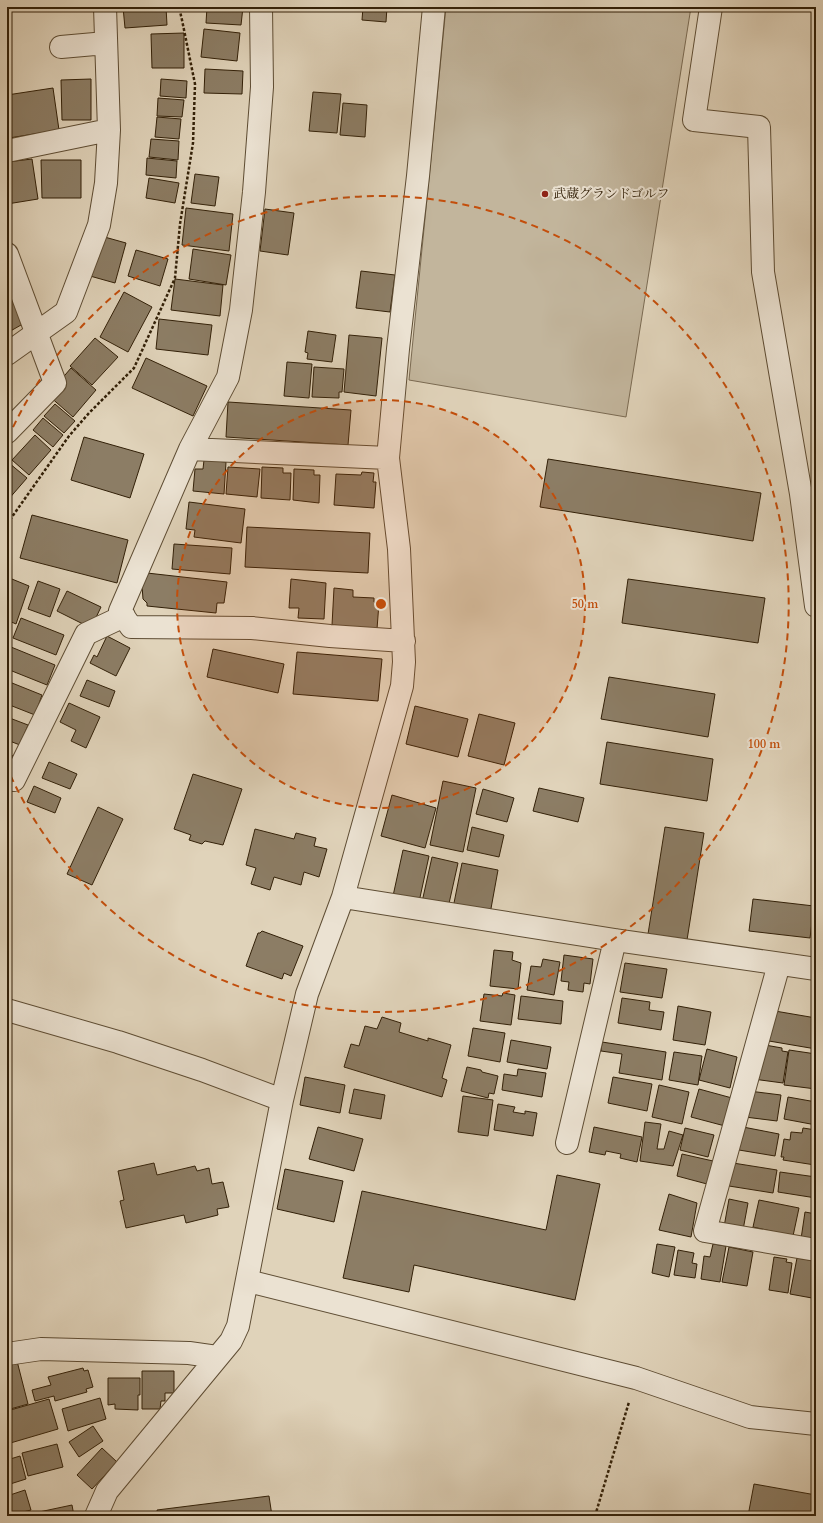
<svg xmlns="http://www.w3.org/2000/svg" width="823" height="1523" font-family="Cardo,'Noto Serif JP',serif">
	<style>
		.green { fill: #c2b59c; stroke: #7a6a52 }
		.building { fill: #8c7d65; stroke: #322008 }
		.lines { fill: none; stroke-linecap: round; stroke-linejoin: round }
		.minor-casing { stroke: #5e4d34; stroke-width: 24 }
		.path { stroke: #322008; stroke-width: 2.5; stroke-dasharray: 3 2; stroke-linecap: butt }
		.minor { stroke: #ebe2d2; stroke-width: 22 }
		.ring { fill: none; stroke: #c44e0b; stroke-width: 2; stroke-dasharray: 7 5 }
		.poi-dot { fill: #8f2418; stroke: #ebe2d2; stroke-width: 1.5 }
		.labels { text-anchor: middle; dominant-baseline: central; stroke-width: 4; stroke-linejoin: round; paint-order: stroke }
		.poi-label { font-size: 13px; fill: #322008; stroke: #ebe2d2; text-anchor: start }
		.centre { fill: #c44e0b; stroke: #ebe2d2; stroke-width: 2 }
		.ring-label { font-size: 12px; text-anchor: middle; font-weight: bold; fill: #c44e0b; stroke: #ebe2d2; stroke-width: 4; stroke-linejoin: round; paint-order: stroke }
	</style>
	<rect width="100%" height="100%" fill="#e0d3ba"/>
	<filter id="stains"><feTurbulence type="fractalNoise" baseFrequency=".005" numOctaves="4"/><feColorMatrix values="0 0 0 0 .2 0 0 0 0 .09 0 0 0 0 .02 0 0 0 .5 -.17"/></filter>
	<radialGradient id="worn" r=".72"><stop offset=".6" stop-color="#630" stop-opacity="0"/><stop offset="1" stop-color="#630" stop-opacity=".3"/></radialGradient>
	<path class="green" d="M446,7H691L626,417L409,380Z"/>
	<path class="building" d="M123,7H166L167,25L125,28Z
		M207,7H243L241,25L206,23Z
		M363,7H387L386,22L362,20Z
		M204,29L240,33L237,61L201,57Z
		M184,33V68H152L151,34Z
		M205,69L243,71L242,94L204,93Z
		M91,79V120H62L61,80Z
		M161,79L187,81L186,98L160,96Z
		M53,88L59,130L9,138L7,124V95Z
		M313,92L341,94L337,133L309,131Z
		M158,98L184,100L182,117L157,116Z
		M343,103L367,105L365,137L340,135Z
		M157,117L181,119L179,139L155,137Z
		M151,139L179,141L178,160L149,157Z
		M147,158L177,161L176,178L146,175Z
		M32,159L38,199L7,204V162Z
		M41,160H81V198H42Z
		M195,174L219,177L215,206L191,203Z
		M149,178L179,183L175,203L146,198Z
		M186,208L233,214L229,251L182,245Z
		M265,209L294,213L288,255L260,251Z
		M101,236L126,243L115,283L90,276Z
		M193,249L231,255L226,285L189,279Z
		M136,250L168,259L160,286L128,276Z
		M361,271L395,275L390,312L356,308Z
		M175,279L223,285L220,316L171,310Z
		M11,292L28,321L7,333V295Z
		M124,292L152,307L128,352L100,337Z
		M159,319L212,325L208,355L156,349Z
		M308,331L336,335L332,362L307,359L308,353L305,352Z
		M349,335L382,338L376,396L344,392Z
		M95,338L118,357L92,385L70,366Z
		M146,358L207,386L193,416L132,388Z
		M287,362L312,364L309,398L284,396Z
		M314,367L344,369L342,392H339V398L312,397Z
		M71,368L96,390L73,417L48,395Z
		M228,402L351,410L348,445L226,437Z
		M55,404L75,421L64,433L44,416Z
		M43,418L63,435L53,447L33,430Z
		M35,435L51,450L29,475L12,460Z
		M84,437L144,454L130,498L71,480Z
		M548,459L761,493L753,541L540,507Z
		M204,460L226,462L224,494L193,491L195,469H203Z
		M9,463L27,478L7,501V465Z
		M228,467L260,469L257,497L226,494Z
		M262,467L283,468V473H291L290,500L261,498Z
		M294,469L314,470V475H320L319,503L293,500Z
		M362,472L374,473L373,482H376L374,508L334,505L336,474L361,475Z
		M189,502L245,509L241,543L194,537L195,530L186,529Z
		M32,515L128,540L117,583L20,558Z
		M247,527L370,533L368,573L245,567Z
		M174,544L232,548L230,574L172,569Z
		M147,573L227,582L224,603H217L216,613L147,606V603L143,599L142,586Z
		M7,577L29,586L16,624L7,620Z
		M291,579L326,583L324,619L298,618L299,608H289Z
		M628,579L765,598L758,643L622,623Z
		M38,581L60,589L50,617L28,609Z
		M334,588L353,590V597L374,598V602L379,603L377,629L332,625Z
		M67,591L101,607L91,628L57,611Z
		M21,618L64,635L56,655L13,638Z
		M7,627L11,629L7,639Z
		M107,636L130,648L116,676L90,663L94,655L97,657Z
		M11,647L55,665L47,685L7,669V658Z
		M213,649L284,664L278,693L207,677Z
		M297,652L382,659L378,701L293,694Z
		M609,677L715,694L708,737L601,719Z
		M87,680L115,691L109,707L80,696Z
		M7,681L42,695L35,715L7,704Z
		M69,703L100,717L86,748L71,741L76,730L60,722Z
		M415,706L468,719L458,757L406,744Z
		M479,714L515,723L504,765L468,756Z
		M7,717L28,725L20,745L7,740Z
		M607,742L713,759L707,801L600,784Z
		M7,754L16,757L7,777Z
		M49,762L77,774L70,789L42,778Z
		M193,774L242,789L223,845L205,841L202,844L189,840L191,835L174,829Z
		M443,781L476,788L463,852L430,845Z
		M34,786L61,798L55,813L27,802Z
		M539,788L584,798L578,822L533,811Z
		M483,789L514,798L507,822L476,814Z
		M392,795L436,808L425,848L381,836Z
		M98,807L123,819L92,885L67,874Z
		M472,827L504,835L499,857L467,850Z
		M665,827L704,833L687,940L648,934Z
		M255,829L294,839L296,833L316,838L314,846L327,849L319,877L304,872L301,885L274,877L270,890L251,884L256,868L246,865Z
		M403,850L429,856L419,902L393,896Z
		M432,857L458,863L448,908L422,902Z
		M462,863L498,870L490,914L453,908Z
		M753,899L814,906L810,938L749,931Z
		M262,931L303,946L291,976L284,973L282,979L246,966L258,933H260Z
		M494,950L513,952L512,960L521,963L518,989L490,986Z
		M564,955L593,959L590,984L584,983L583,992L568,990L569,982L561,981Z
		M543,959L560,962L554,995L527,990L531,966L541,967Z
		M625,963L667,969L662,998L620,992Z
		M503,993L515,995L511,1025L480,1021L484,994L502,996Z
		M521,996L563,1001L561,1024L518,1019Z
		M622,998L650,1002L649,1010L664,1012L661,1030L618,1023Z
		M678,1006L711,1012L705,1045L673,1040Z
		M775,1011L816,1018V1049L769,1041Z
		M382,1017L401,1023L399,1032L428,1041V1038L451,1045L442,1078L447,1080L442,1097L344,1067L351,1044L359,1046L365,1026L377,1029Z
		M473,1028L505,1033L500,1062L468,1056Z
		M511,1040L551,1047L547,1069L507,1062Z
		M602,1042L666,1052L662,1080L619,1073L622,1054L601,1051Z
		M765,1045L782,1048V1051L788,1052L783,1083L753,1079Z
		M707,1049L737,1057L730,1088L699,1080Z
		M789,1050L816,1054V1089L784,1085Z
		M674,1052L702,1056L698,1085L669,1080Z
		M467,1067L481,1070L482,1072L498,1076L494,1094L489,1093L488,1098L461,1091Z
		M518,1069L546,1073L542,1097L502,1090L504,1074L517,1076Z
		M305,1077L345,1085L340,1113L300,1105Z
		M613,1077L652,1084L647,1111L608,1103Z
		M659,1085L689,1092L682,1124L652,1117Z
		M354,1089L385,1095L381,1119L349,1113Z
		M699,1089L732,1098L725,1126L691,1117Z
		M749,1091L781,1095L777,1121L745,1117Z
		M463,1096L493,1100L488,1136L458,1132Z
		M788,1097L816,1102V1125L784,1119Z
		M498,1104L515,1107L513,1112L525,1114V1111L537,1113L533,1136L494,1130Z
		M645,1122L661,1124L657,1149H664L669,1131L683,1135L673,1166L640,1161Z
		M318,1127L363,1139L354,1171L309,1159Z
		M594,1127L642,1137L637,1162L620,1158L621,1154L606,1151L605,1155L589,1152Z
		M743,1127L779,1134L775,1156L739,1150Z
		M685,1128L714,1135L708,1157L680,1150Z
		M803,1128L816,1130L815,1165L783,1160L784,1157H781L784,1139L790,1140L791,1132L802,1133Z
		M682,1154L713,1161L707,1184L677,1176Z
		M154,1163L157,1175L195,1166L197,1171L209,1168L212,1184L223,1182L229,1207L217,1209L218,1215L186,1223L184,1215L126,1228L120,1201L124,1200L118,1171Z
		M733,1163L777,1170L773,1193L729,1186Z
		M285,1169L343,1181L334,1222L277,1209Z
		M780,1172L816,1177V1198L778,1192Z
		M557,1175L600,1184L575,1300L414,1265L409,1292L343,1278L362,1191L546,1230Z
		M669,1194L697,1203L691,1237L659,1230Z
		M729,1199L748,1203L743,1230L724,1227Z
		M759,1200L799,1208L793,1236L753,1227Z
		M805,1212L816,1214V1241L801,1239Z
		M657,1244L675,1247L669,1277L652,1273Z
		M713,1244L726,1246L720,1282L701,1279L704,1256L710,1257Z
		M729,1247L753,1252L747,1286L722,1282Z
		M678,1250L694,1253L692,1263L697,1264L695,1278L674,1275Z
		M774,1257L787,1259L786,1262L792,1263L788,1293L769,1290Z
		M797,1258L816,1261V1275L812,1298L790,1294Z
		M17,1361L28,1404L7,1410V1364Z
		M83,1368L84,1371L88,1370L93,1387L86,1389L87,1392L55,1401L54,1396L35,1401L32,1390L51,1385L48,1377Z
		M142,1371H174V1393H165V1401H161L160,1409H142Z
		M108,1378H140V1395H138V1410L115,1409V1404L108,1405Z
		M100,1398L106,1419L68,1431L62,1409Z
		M49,1399L58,1429L7,1444V1411Z
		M93,1426L103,1441L79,1457L69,1442Z
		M57,1444L63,1467L28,1476L22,1453Z
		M102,1448L117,1462L92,1489L77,1475Z
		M20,1456L26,1479L7,1485V1460Z
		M754,1484L816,1495L815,1516H748Z
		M25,1490L31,1510L7,1516V1496Z
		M269,1496L272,1516H158L157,1510Z
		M72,1505L74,1516H40L39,1512Z"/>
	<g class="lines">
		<g class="minor-casing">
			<path id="minor" d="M261,7L262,87L254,192L241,310L228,377L190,449L120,611L131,627L252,628L330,636L404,641
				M711,7L694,120L759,127L763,272L801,494L816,606
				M61,47L106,43
				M7,151L109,130
				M7,254L55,383L7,432
				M7,354L66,312L99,225L106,183L109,130L105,7
				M190,449L388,458
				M14,780L86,634L124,616
				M343,897L615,940L816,969
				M779,964L705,1231L816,1250
				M7,1010L118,1042L202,1070L282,1100
				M567,1143L615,940
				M248,1281L636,1378L750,1417L816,1424
				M7,1354L41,1349L189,1353L217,1357
				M96,1516L107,1491L231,1341L238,1326L282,1100L307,994L343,897L402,686L404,662L399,549L388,458L398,349L418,176L434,7"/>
		</g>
		<path class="path" d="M7,524L69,436L89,413L134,368L175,278L180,224L193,143L195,84L182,20L179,7
			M595,1516L629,1402"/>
		<use href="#minor" class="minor"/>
	</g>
	<circle cx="381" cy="604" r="204" fill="#c44e0b" fill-opacity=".12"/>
	<g class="ring">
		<circle cx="381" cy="604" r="204"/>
		<path d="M8 438A408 408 0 1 1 8 770"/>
	</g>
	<circle class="poi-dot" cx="545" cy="194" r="4"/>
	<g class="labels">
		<g class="poi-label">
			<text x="553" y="194">武蔵グランドゴルフ</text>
		</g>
	</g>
	<circle cx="381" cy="604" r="6" class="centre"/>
	<g class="ring-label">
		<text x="585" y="608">50 m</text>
		<text x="764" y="748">100 m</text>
	</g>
	<rect width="823" height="1523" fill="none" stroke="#e0d3ba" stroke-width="24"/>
	<rect x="8" y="8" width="807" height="1507" fill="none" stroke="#322008" stroke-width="2"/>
	<rect x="12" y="12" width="799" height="1499" fill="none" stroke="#322008"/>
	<rect width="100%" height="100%" filter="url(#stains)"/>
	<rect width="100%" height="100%" fill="url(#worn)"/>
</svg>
